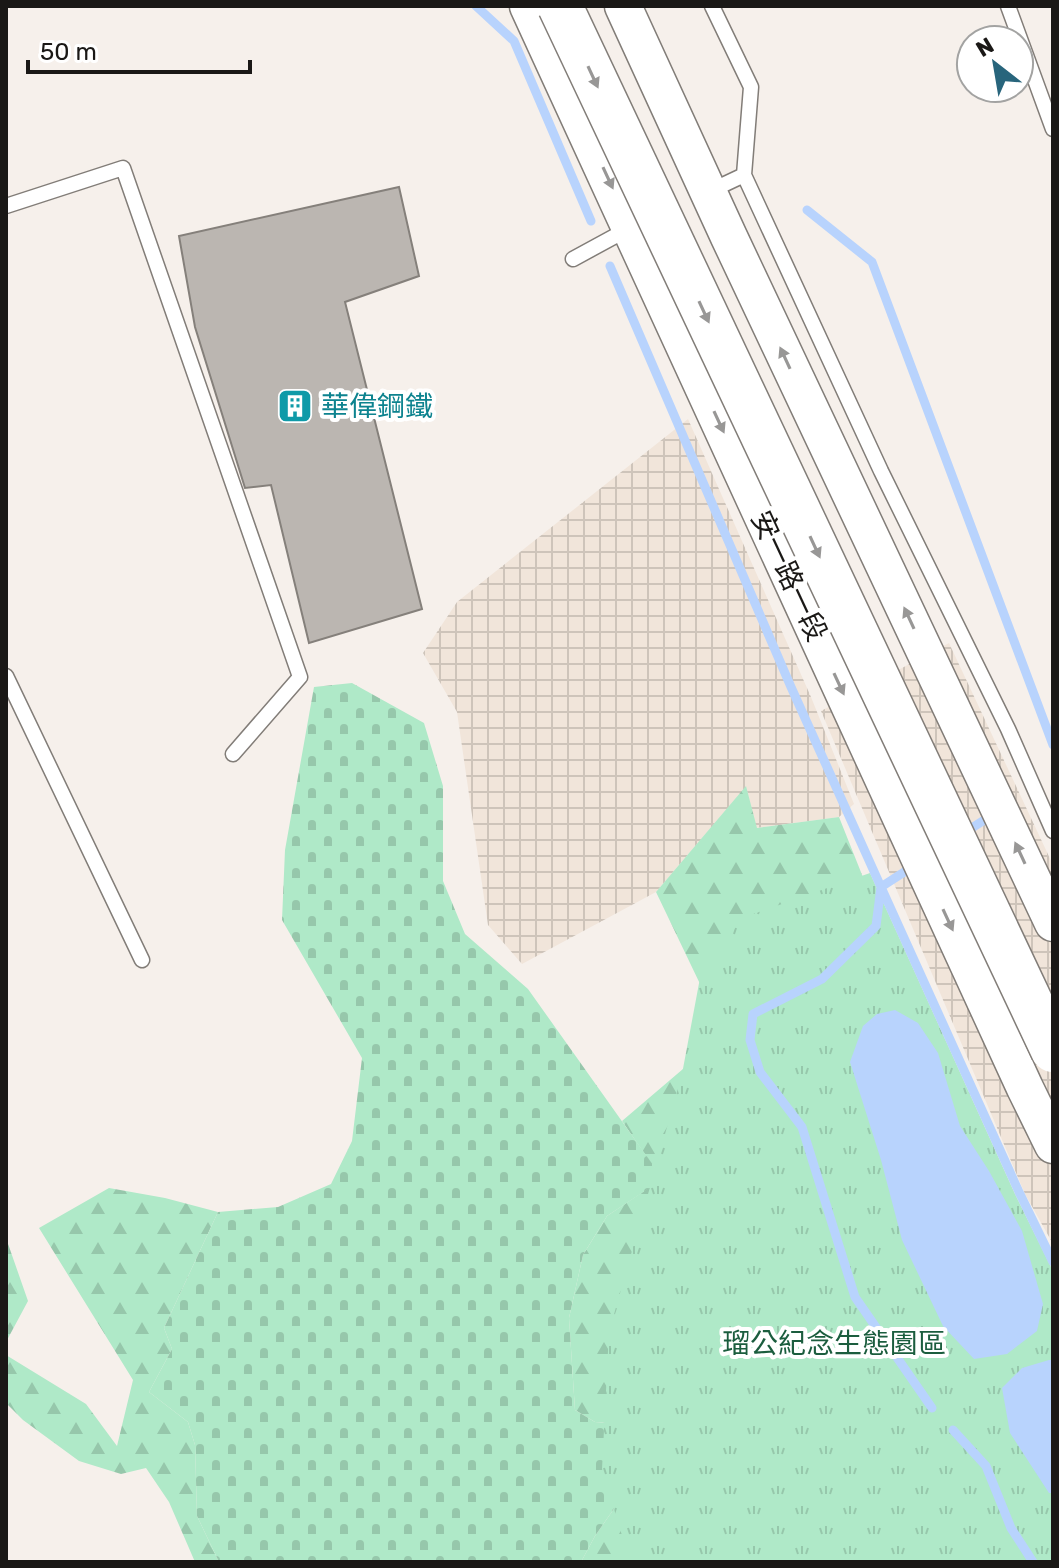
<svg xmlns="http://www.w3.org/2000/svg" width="1059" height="1568" font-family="Rubik,'Noto Sans TC',sans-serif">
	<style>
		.industrial { fill: url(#industrial-grid) }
		.forest { fill: url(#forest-firs) }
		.cemetery { fill: url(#cemetery-stones) }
		.park { fill: url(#park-tufts) }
		.water { fill: #b8d3fd }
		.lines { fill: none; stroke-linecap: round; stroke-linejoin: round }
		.stream { stroke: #b8d3fd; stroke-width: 9 }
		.building { fill: #bbb6b1; stroke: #85807b; stroke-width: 2 }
		.service-casing { stroke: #827d78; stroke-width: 17 }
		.tertiary-casing { stroke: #827d78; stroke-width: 39 }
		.service { stroke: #fff; stroke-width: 14 }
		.tertiary { stroke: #fff; stroke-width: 36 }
		.motorway-bridge-casing { stroke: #827d78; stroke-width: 47; stroke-linecap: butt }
		.motorway-bridge { stroke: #fff; stroke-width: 44 }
		.oneway { fill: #989796 }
		.labels { text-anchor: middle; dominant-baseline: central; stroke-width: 8; stroke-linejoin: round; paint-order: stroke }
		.culture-label { font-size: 28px; fill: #0d838f; stroke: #fff; text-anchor: start }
		.street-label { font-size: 28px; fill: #1a1816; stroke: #fff }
		.park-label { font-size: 28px; fill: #1b5d3e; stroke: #fff }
	</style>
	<defs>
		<pattern id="industrial-grid" width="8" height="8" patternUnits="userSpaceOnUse" patternTransform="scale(2)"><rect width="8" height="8" fill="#f1e5da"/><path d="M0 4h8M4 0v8" fill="none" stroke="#cec4ba"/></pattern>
		<pattern id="forest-firs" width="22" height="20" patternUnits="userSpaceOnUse" patternTransform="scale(2)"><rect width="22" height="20" fill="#afe9c8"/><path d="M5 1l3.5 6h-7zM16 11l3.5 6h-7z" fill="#96c7ab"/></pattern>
		<pattern id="cemetery-stones" width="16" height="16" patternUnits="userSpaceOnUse" patternTransform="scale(2)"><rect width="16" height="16" fill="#afe9c8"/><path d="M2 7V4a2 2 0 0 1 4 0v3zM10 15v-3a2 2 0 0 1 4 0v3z" fill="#96c7ab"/></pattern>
		<pattern id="park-tufts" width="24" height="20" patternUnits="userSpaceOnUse" patternTransform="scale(2)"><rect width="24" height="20" fill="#afe9c8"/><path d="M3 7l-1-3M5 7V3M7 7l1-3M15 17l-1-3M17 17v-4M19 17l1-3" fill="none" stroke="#96c7ab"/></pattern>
	</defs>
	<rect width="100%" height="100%" fill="#f6f0eb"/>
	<path class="industrial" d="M688,419L811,697L854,804L839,817L756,828L746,787L656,892L522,964L488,925L457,712L423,653L457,602Z
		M949,643L1053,865V1244L1025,1194L821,711Z"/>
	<path class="forest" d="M746,786L757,828L839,817L882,925L1046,1562H581L595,1536L643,1467L622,1424L595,1422L575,1410L569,1318L583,1255L607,1216L662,1179L622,1121L724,1034L656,892Z
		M109,1188L165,1198L218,1212L164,1328L172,1349L149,1392L188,1422L195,1445L197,1516L219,1562H195L169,1502L146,1468L121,1474L79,1461L23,1420L6,1403V1355L86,1404L117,1446L133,1380L39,1228Z
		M6,1238L28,1301L6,1342Z"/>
	<path class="cemetery" d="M352,683L424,723L443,786V881L465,934L528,989L663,1179L607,1216L583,1255L569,1318L575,1410L595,1422L622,1424L643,1467L595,1536L581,1562H219L197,1516L195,1445L188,1422L149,1392L172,1349L164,1328L218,1212L278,1207L331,1184L352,1141L362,1058L282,920L285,850L314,687Z"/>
	<path class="park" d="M870,873L1015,1194L1053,1271V1562H630L602,1469L609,1332L682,1074L700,978L742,918Z"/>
	<path class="water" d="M895,1010L918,1023L938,1053L960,1126L989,1171L1022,1231L1043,1304L1037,1331L1007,1354L974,1359L943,1326L902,1240L881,1160L850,1062L863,1026L877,1014Z
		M1049,1360H1053V1493H1049L1010,1433L1002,1388L1022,1368Z"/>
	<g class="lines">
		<path class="stream" d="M476,6L514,41L591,221
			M807,210L872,262L1053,745
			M610,266L791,687L881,887L876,926L822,979L753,1014L750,1040L760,1072L802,1127L855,1297L932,1408
			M964,833L992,815
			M915,865L881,887L1019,1192L1053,1262
			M953,1430L986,1466L1011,1528L1033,1562"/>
	</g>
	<path class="building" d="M399,187L419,276L345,302L422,609L309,643L271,485L245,488L195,327L179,236Z"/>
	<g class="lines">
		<g class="service-casing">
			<path id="service" d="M712,6L751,87L744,175
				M1008,6L1053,129
				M708,192L744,175L881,471L1008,729L1053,831
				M6,206L123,168L300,677L233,754
				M573,259L630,228
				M6,676L142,960"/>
		</g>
		<g class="tertiary-casing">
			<path id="tertiary" d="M528,6L1025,1088L1053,1145
				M623,6L729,237L1053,923"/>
		</g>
		<use href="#service" class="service"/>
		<use href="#tertiary" class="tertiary"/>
		<g class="motorway-bridge-casing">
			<path id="motorway-bridge" d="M560,6L1053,1050"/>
		</g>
		<use href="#motorway-bridge" class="motorway-bridge"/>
	</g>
	<defs><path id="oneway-solid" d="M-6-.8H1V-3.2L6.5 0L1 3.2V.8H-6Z" transform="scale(2)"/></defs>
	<g class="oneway">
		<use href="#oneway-solid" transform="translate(593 77) rotate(65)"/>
		<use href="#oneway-solid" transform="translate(608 178) rotate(65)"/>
		<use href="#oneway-solid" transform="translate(704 312) rotate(65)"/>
		<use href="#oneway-solid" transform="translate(785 358) rotate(-115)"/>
		<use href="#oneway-solid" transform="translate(719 422) rotate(65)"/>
		<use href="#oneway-solid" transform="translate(815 547) rotate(65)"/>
		<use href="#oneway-solid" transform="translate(909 618) rotate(-115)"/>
		<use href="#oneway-solid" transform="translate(839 684) rotate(65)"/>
		<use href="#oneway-solid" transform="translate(1020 853) rotate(-115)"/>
		<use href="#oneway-solid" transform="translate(948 920) rotate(65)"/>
	</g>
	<defs>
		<g id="building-square" transform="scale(1.8)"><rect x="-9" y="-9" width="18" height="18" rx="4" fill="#0f9aa8" stroke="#fff"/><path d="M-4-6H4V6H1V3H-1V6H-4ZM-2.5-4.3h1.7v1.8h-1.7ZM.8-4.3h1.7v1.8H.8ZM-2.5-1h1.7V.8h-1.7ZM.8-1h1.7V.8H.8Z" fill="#fff"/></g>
	</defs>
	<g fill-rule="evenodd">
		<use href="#building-square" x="295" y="406"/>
	</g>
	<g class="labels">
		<g class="culture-label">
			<text x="321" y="406">華偉鋼鐵</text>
		</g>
		<g class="street-label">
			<text transform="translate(789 576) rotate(65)">安一路一段</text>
		</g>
		<g class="park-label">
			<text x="834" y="1343">瑠公紀念生態園區</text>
		</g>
	</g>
	<rect width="1059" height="1568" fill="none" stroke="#1a1816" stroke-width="16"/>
	<g transform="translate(995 64) rotate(329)"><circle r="38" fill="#ffffff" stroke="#a3a3a2" stroke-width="2"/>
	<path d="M0-6L14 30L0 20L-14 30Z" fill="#28657c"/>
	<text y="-12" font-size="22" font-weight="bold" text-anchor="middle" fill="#1a1816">N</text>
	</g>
	<path d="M28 60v12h222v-12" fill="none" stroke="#1a1816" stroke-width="4"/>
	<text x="40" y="60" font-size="24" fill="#1a1816" stroke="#ffffff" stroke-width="6" paint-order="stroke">50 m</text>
</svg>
